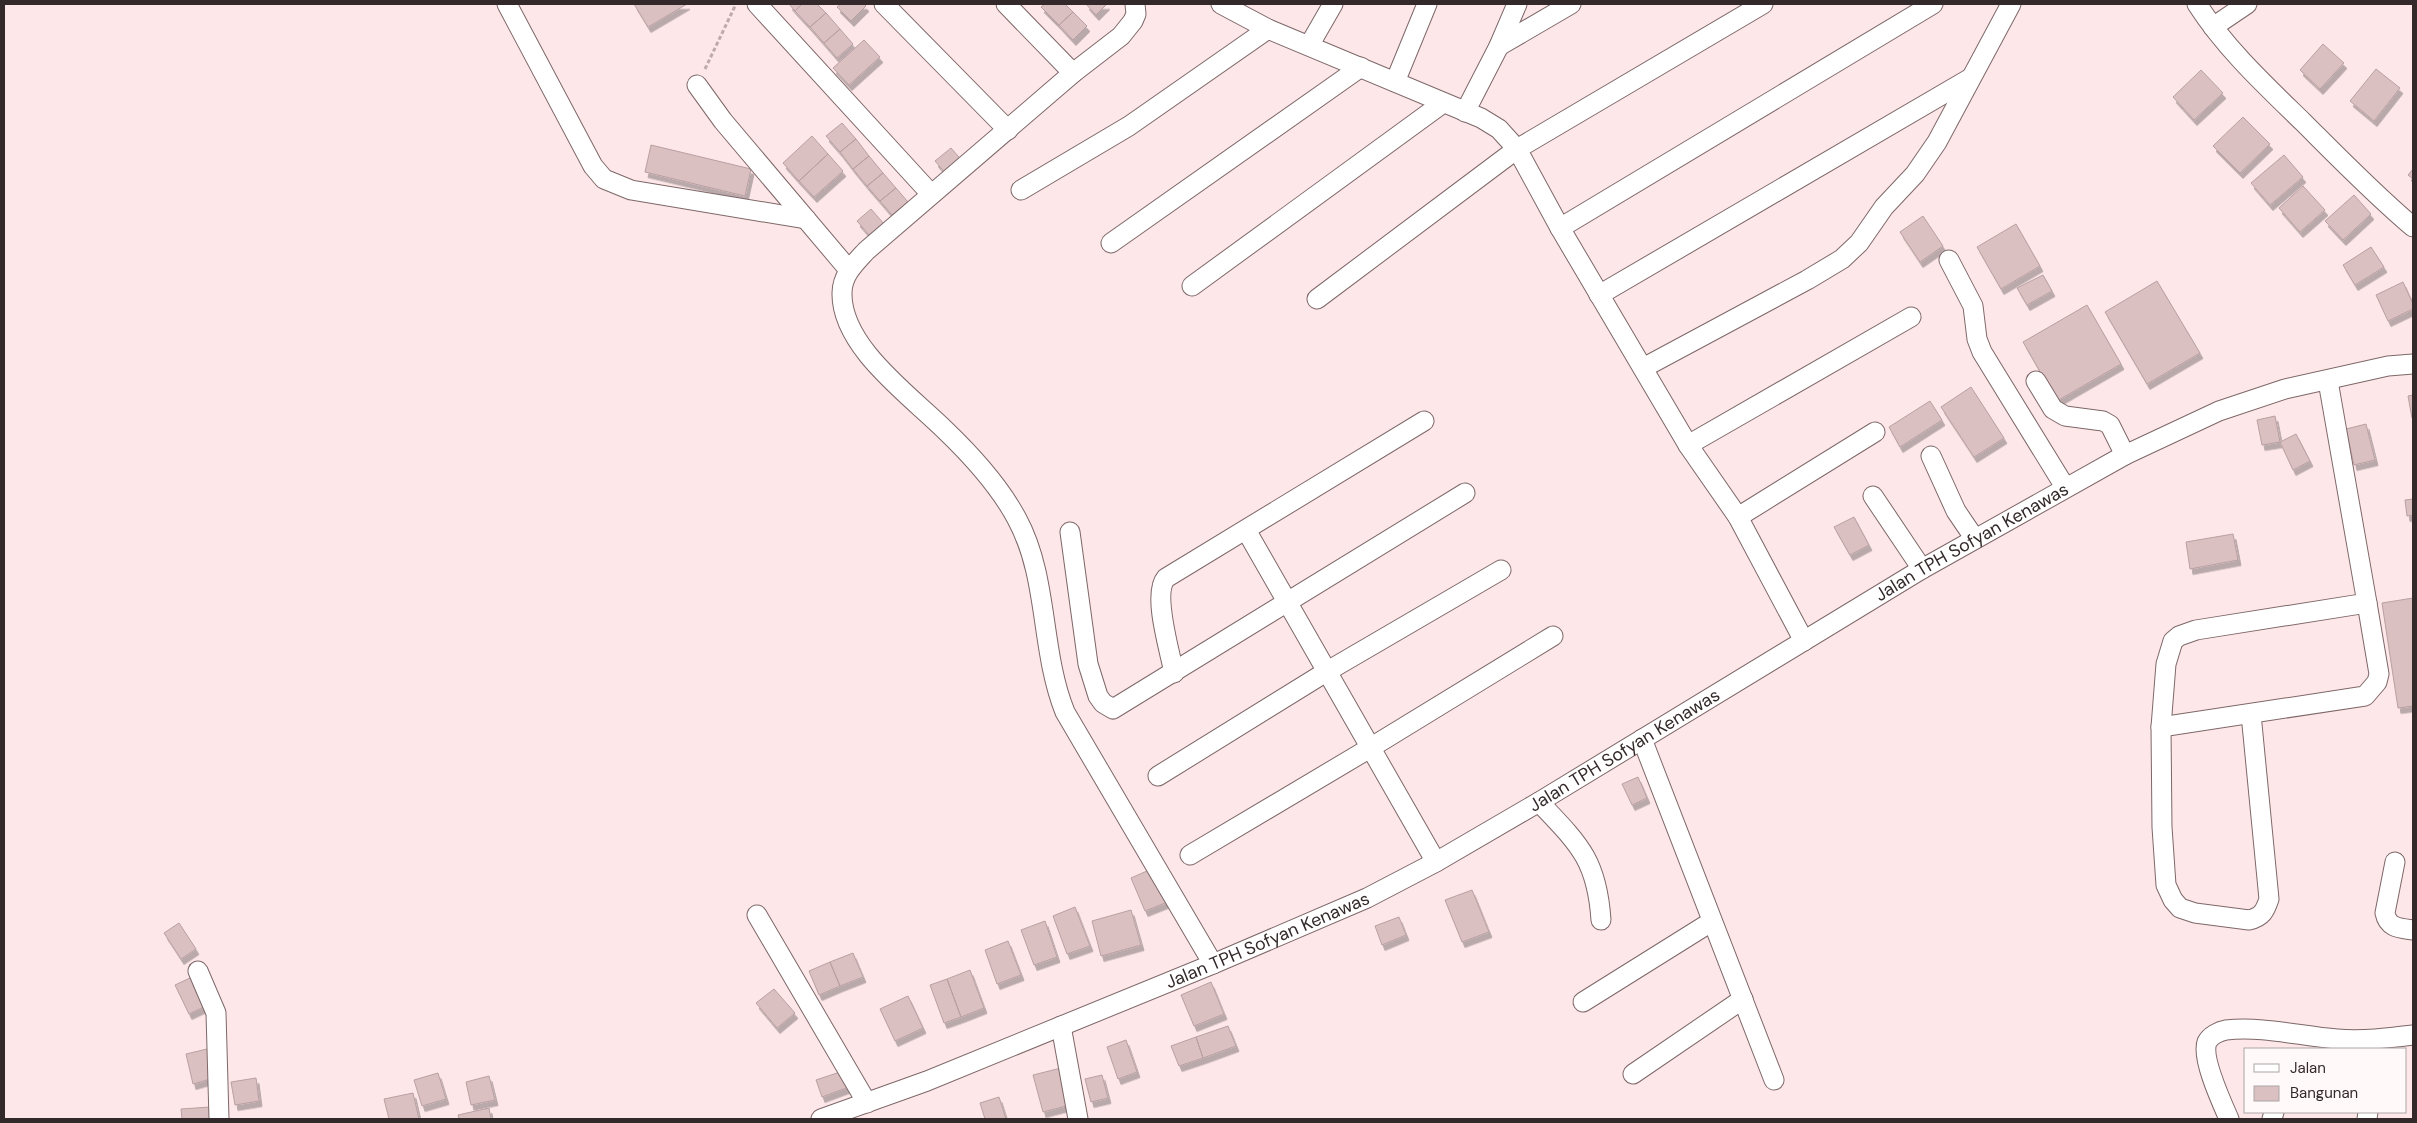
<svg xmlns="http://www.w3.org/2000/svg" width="2417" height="1123" font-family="'DM Sans',sans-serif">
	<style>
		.building { fill: #dbc0c2; stroke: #b99fa1; filter: url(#shadow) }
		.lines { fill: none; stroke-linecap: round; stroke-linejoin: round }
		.minor-casing { stroke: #7e6768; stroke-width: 21 }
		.path { stroke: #bdabac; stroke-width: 3; stroke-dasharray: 4 2.5; stroke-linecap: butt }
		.minor { stroke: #fff; stroke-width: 19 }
		.labels { text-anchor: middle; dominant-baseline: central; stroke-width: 4; stroke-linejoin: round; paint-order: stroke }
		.street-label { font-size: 18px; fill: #33292a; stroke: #fff9f9 }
	</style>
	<defs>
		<filter id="shadow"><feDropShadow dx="3" dy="5.5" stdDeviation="0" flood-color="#0004"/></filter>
	</defs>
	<rect width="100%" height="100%" fill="#fde7e8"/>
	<path class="building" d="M634,4H687L648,27Z
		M789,4H802L795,11Z
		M802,4H817L826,13L810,27L795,11Z
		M841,4H864L866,6L851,21L837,7Z
		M1045,4H1065L1073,12L1059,25L1041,7Z
		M1086,4H1107L1096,15Z
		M1073,12L1087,26L1073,40L1059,25Z
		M826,13L840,29L824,43L810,27Z
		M840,29L853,44L837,58L824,43Z
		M864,40L880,57L849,85L833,68Z
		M2323,44L2344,63L2320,89L2300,70Z
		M2376,69L2400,88L2374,121L2350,101Z
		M2201,70L2223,93L2194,120L2173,97Z
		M2243,117L2270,144L2240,173L2213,146Z
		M842,123L856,139L840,152L826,136Z
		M812,136L828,154L799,181L783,163Z
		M856,139L869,156L853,169L840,152Z
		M651,145L751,169L745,196L645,172Z
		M951,148L964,163L948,176L935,161Z
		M828,154L843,171L814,197L799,181Z
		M2284,155L2303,177L2270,205L2251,183Z
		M869,156L883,173L867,186L853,169Z
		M2413,169V179L2408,175Z
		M883,173L896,188L880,201L867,186Z
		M2303,186L2325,210L2300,232L2279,208Z
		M896,188L908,202L892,215L880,201Z
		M2354,195L2371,214L2343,240L2325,221Z
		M871,209L884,224L870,236L857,221Z
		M1923,216L1943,246L1920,262L1900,232Z
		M2016,224L2040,266L2001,289L1977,247Z
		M2371,247L2384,267L2355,285L2343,265Z
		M2043,275L2052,291L2027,305L2017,288Z
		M2157,281L2200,353L2147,384L2105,312Z
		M2403,282L2413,304V309L2388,321L2376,295Z
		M2087,305L2121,364L2057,401L2023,342Z
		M1971,387L2004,438L1974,457L1941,407Z
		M2413,395V417L2412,418L2408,396Z
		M1930,401L1942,420L1900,447L1889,427Z
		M2275,416L2280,442L2262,445L2257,420Z
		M2366,424L2375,460L2354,465L2346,429Z
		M2296,434L2310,461L2293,470L2280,442Z
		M2413,499V515L2407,516L2405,500Z
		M1854,517L1869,545L1850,555L1834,527Z
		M2233,534L2238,560L2190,569L2186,542Z
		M2413,598V706L2398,708L2382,603Z
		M1638,777L1647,798L1632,805L1622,784Z
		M1156,867L1170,901L1145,911L1131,878Z
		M1472,890L1489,932L1462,942L1445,900Z
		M1075,907L1090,946L1067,954L1053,916Z
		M1131,910L1141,945L1101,956L1092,921Z
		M1399,917L1406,935L1382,945L1375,926Z
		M1045,921L1057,957L1034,965L1021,930Z
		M179,923L196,949L181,959L164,933Z
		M1008,941L1021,975L997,984L985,950Z
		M853,953L863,977L840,986L830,962Z
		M830,962L840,986L819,995L809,971Z
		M970,970L984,1008L961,1017L947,979Z
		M192,977L206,1006L189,1014L175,985Z
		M947,979L961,1017L944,1023L930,985Z
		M1211,982L1224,1014L1194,1026L1181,995Z
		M774,989L795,1013L777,1028L756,1003Z
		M908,996L923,1028L895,1041L880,1009Z
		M1228,1026L1236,1046L1203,1058L1196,1037Z
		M1196,1037L1203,1058L1179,1066L1171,1046Z
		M1126,1040L1137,1072L1118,1079L1107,1047Z
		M207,1049L214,1078L193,1084L186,1054Z
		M1065,1067L1074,1104L1043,1112L1033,1075Z
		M843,1071L849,1087L822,1097L816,1080Z
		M438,1073L446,1099L422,1106L414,1080Z
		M1102,1075L1108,1098L1091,1102L1085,1079Z
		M489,1076L495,1100L471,1105L466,1082Z
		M256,1078L259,1101L235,1105L231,1082Z
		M413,1093L419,1119H389L384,1099Z
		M999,1097L1006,1119H985L980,1103Z
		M210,1107L211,1119H182L181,1109Z
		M489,1108L491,1119H459L458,1115Z"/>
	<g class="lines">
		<g class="minor-casing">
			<g id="minor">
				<path d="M507,4L593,166L604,179L631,190L806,219"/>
				<path d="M757,4L931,194"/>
				<path d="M884,4L1008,130"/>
				<path d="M1006,4L1073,73"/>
				<path d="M1135,4L1136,14L1133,21L1121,36L1073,73L866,251C855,263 842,275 842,293C841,347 911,396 946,431C972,456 1000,487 1017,519C1049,578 1040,650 1065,712L1213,964"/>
				<path d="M1221,4L1268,29L1481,118L1499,129L1517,149L1560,228L1688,445L1738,517L1804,641"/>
				<path d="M2197,4C2226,49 2265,85 2303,122C2339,158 2375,195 2413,227"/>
				<path d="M2213,27L2247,4"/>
				<path d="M1310,44L1333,4"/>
				<path d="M1499,46L1571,4"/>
				<path d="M1395,82L1427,4"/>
				<path d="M697,85L723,121L849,270"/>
				<path d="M1465,112L1499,46L1517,4"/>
				<path d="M1021,190L1129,126L1268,29"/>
				<path d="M1560,228L1933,4"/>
				<path d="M1111,243L1361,67"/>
				<path d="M1949,260L1973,306L1977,339L1982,352L2065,487"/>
				<path d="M1192,286L1443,103"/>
				<path d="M1599,295L1969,79"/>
				<path d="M1317,299L1517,149L1763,4"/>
				<path d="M1643,368L1807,280L1842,259L1859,243L1884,207L1915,174L1937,142L2011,4"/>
				<path d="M2036,381L2053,409L2065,416L2103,421L2110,425L2125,455"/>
				<path d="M1688,445L1911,317"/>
				<path d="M1931,456L1956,511L1975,539"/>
				<path d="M1873,496L1922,569"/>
				<path d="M1738,517L1875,432"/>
				<path d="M1246,530L1436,862"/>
				<path d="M1070,532L1088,664L1098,696L1103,703L1113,709L1465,493"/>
				<path d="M1174,673C1170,651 1152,594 1166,578L1424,421"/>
				<path d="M2251,714L2269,899C2265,911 2262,917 2249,920L2195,913L2180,908L2173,900L2166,885L2162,827L2161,727L2166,664L2173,641L2179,636L2196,630L2367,603L2328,381"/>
				<path d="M2161,727L2365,696L2377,682L2379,674L2367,603"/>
				<path d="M1642,739L1774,1080"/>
				<path d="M1158,776L1326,672L1501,570"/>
				<path d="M1539,802C1579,844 1597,860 1601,920"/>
				<path d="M1190,855L1370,748L1553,636"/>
				<path d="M2395,862L2385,913C2388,928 2399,928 2413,930"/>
				<path d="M757,915L867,1103"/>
				<path d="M198,971L216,1013L219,1119"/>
				<path d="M1583,1002L1711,922"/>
				<path d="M1061,1026L1078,1119"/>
				<path d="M1633,1074L1743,999"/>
				<path id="s1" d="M821,1119L927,1081L1213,964L1367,898L1436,862L1539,802L1922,569L2125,455L2219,411L2285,389L2388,366L2413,364"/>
				<path d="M2229,1119C2222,1103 2201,1058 2207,1042C2210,1036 2219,1031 2226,1030C2262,1026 2300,1036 2337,1039C2363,1041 2388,1038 2413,1035"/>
				<path d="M2272,1119L2274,1112"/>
				<path d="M2367,1119L2368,1112"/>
			</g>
		</g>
		<path class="path" d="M705,69L736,4"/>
		<use href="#minor" class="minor"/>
	</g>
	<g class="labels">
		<g class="street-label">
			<text stroke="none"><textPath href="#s1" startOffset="1291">Jalan TPH Sofyan Kenawas</textPath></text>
			<text stroke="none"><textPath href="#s1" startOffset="886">Jalan TPH Sofyan Kenawas</textPath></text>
			<text stroke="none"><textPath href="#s1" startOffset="481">Jalan TPH Sofyan Kenawas</textPath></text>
		</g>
	</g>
	<rect width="2417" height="1123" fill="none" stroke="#33292a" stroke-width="10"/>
	<rect x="2244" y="1048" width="162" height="65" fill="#fff9f9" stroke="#ada6a6"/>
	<rect x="2254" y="1064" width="25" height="8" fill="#ffffff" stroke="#ada6a6"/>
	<text x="2290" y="1073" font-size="15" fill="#33292a">Jalan</text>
	<rect x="2254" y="1086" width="25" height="15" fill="#dbc0c2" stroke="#ada6a6"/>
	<text x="2290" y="1098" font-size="15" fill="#33292a">Bangunan</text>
</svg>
